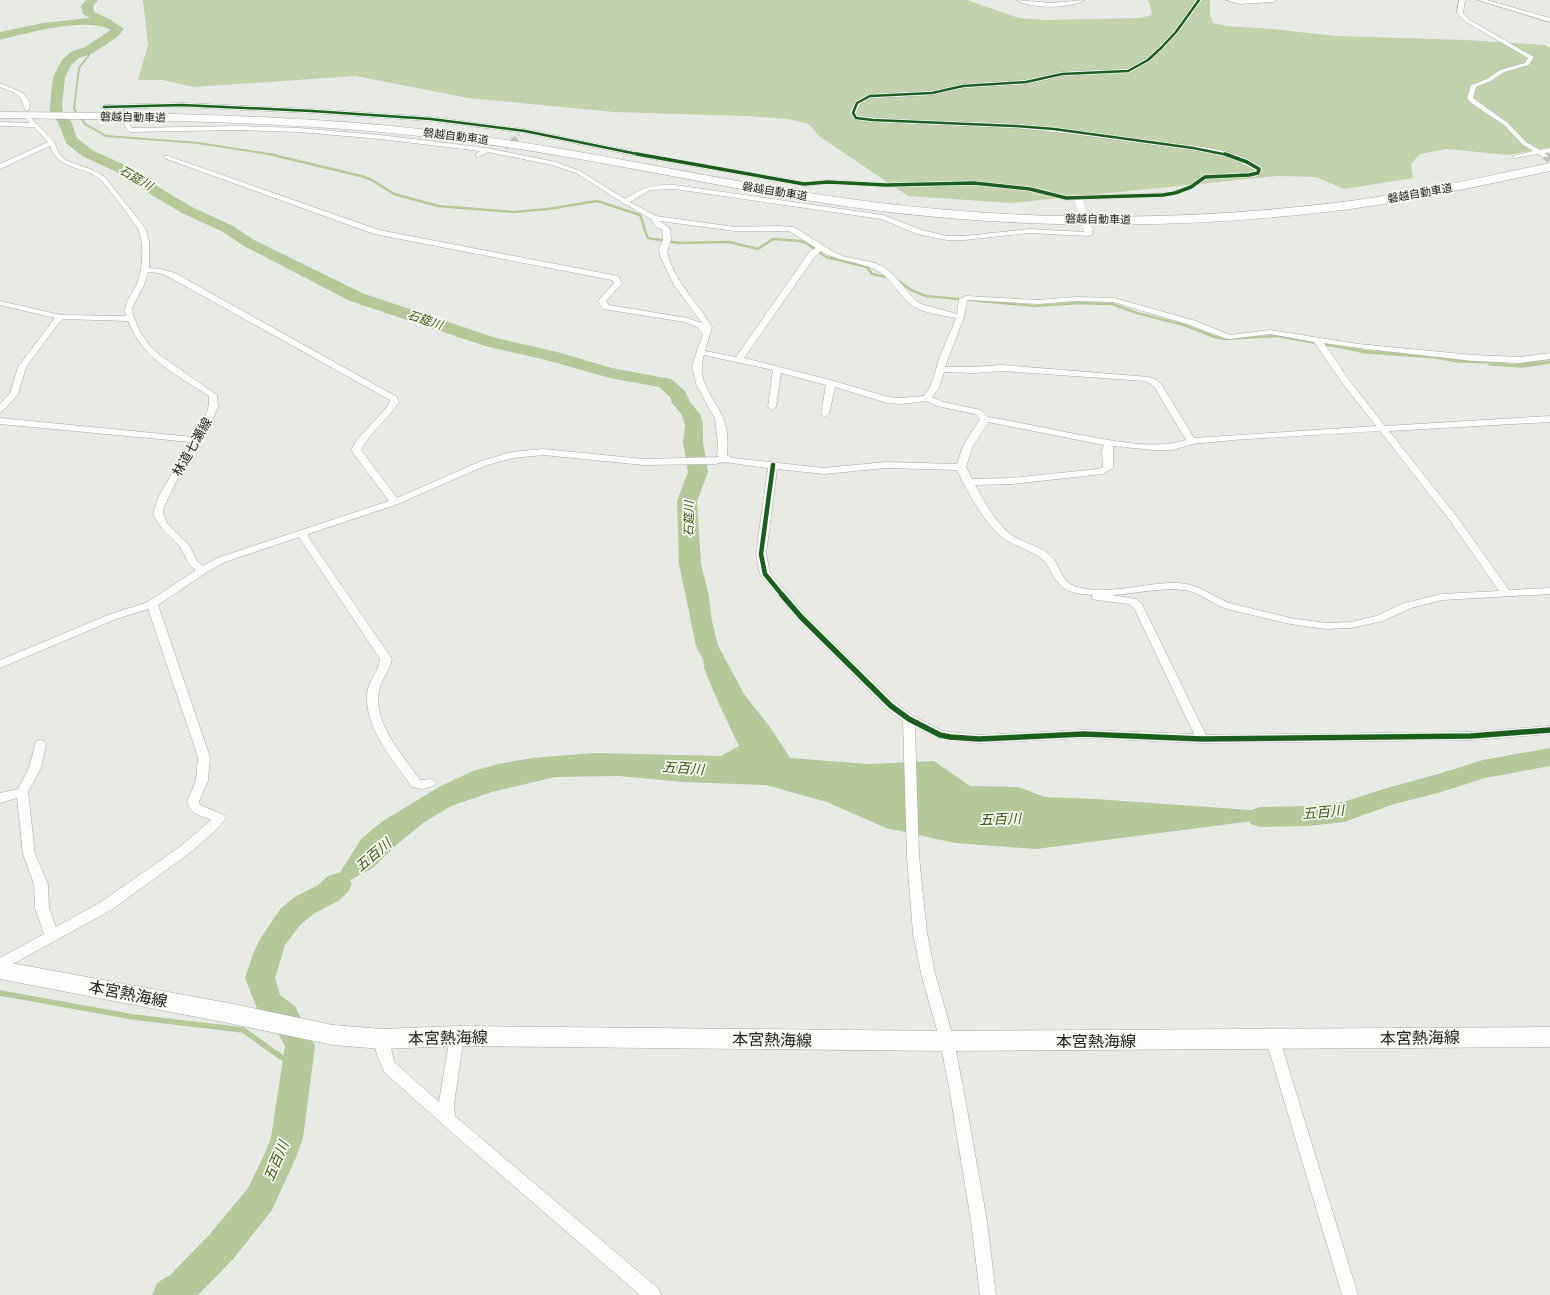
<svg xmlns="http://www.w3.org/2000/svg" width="1550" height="1295" font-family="'DM Sans','Noto Sans JP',sans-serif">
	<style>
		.forest { fill: #c2d2ac }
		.water { fill: #b4c899 }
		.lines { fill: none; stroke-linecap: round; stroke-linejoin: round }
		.stream-far3 { stroke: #b4c899; stroke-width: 2 }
		.stream-far2 { stroke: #b4c899; stroke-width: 2.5 }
		.stream-far1 { stroke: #b4c899; stroke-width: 3.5 }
		.stream { stroke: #b4c899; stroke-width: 5.5 }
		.river { fill: #b4c899; fill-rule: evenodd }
		.street-tunnel-far1 { stroke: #c0c2bd; stroke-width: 6; stroke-dasharray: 6 3; stroke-linecap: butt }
		.street-tunnel { stroke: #c0c2bd; stroke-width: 8; stroke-dasharray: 8 3.5; stroke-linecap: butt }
		.street-casing { stroke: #a8aaa6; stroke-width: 1 }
		.primary-casing { stroke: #a8aaa6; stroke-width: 1 }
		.highway-casing { stroke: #a8aaa6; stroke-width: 1 }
		.street { fill: #fcfcfb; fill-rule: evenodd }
		.primary { fill: #fcfcfb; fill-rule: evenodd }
		.highway { fill: #fcfcfb; fill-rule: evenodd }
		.street-bridge-casing { stroke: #a8aaa6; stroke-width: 8; stroke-linecap: butt }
		.street-bridge { stroke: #fcfcfb; stroke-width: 8 }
		.cycleway-far3-casing { stroke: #f5f9f1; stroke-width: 4 }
		.cycleway-far2-casing { stroke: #f5f9f1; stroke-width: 5 }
		.cycleway-far1-casing { stroke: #f5f9f1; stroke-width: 6 }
		.cycleway-casing { stroke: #f5f9f1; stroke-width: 8 }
		.cycleway-far3 { stroke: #1b5e20; stroke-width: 2.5 }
		.cycleway-far2 { stroke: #1b5e20; stroke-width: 3.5 }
		.cycleway-far1 { stroke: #1b5e20; stroke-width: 4.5 }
		.cycleway { stroke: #1b5e20; stroke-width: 5.5 }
		.labels { text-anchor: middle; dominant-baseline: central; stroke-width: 3.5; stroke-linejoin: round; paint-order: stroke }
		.far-street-label { font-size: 11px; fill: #21221f; stroke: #f5f9f1 }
		.far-water-label { font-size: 12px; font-style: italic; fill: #405913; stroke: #f5f9f1 }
		.street-label { font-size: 13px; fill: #21221f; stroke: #f5f9f1 }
		.water-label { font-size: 14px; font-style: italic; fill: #405913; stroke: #f5f9f1 }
		.near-street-label { font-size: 16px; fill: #21221f; stroke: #f5f9f1 }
	</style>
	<rect width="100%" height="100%" fill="#e8eae5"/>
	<path class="forest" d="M143,0H967L1019,18L1044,20L1140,18L1152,15L1151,8L1148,0H1210V15L1213,23L1226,26L1272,29L1336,36L1465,40L1545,45L1550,48V147L1508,155L1446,149L1420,154L1411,164L1413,178L1344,189L1316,177L1278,176L1011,203L908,196L819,136L809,124L788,119L745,116L614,112L468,98L356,76L194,87L163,80H138L148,45Z"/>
	<path class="water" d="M701,623L728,664L744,694L770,727L790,758L868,764L934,761L970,786L1018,787L1045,797L1095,799L1307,814L1036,849L955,843L886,828L827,802L766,785L684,782L619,776L555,777L492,792L451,806L423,823L394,847L374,867L345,883L334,893L311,901L333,884L361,839L383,821L439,787L473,771L498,764L532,758L595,753L721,756L739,746L719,704L704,668Z"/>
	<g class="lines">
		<path class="stream-far3" d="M89,50V55L79,68L74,109L85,124L106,136L198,143L276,155"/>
		<path class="stream-far2" d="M269,154L361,176L372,180L394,194L438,206L514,212L548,209L597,201L640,215C643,221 645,234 648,238L679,243L729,242L758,249L773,239L800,241L806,243L826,257L867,267L872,274L896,279L911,290L926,296L1035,306L1078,303L1112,304L1137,313L1184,325L1215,337L1225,339L1277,336L1356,350"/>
		<path class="stream-far1" d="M1351,349L1367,352L1436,357L1458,361L1508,362
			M1519,363L1550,358
			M1490,364L1522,366L1550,362"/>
		<path class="stream" d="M0,993L133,1017L243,1030L298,1069"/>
		<path class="river" d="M86,0H98L93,6L94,12L111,20L124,29L117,37L93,53L79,58L71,65L65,77L62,106L63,112L71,121L77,138L92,150L140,172L160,188L192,207L233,226L254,240L362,293L496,338L557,352L612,368L671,379L685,391L690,402L700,414L703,425V442L708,472L697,501L701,564L708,592L712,621L718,646L724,656L720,661L712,664L704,661L696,646L679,564L677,501L688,472L683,442L685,425L682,415L672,403L670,397L659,387L610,378L546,360L485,346L350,301L244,246L223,232L182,213L150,194L130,178L82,156L66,143L58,122L50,113V106L53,77L62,60L71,52L85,47L111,30C88,16 26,33 0,40V32L43,23L90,18L83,14L81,6Z
			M1550,748V766L1485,778L1438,793L1394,804L1344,822L1308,826L1260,827L1251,824L1247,817L1251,810L1260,807L1308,806L1343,802L1390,787L1435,775L1483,760Z
			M338,873L348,876L352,884L348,892L338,901L315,913L301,924L285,945L275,978L280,995L295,1006L315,1046L303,1138L296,1157L272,1210L234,1258L198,1295H152L157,1283L170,1275L210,1234L248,1188L265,1153L271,1138L285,1046L273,1024L258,1011L245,978L253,954L260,939L281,908L295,897L318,885L328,876Z"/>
		<path class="street-tunnel-far1" d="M122,110L125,120
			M505,147L520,136"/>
		<path class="street-tunnel" d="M1545,156L1550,159"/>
		<g class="street-casing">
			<path id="street" d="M1016,0L1051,3L1085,0C1071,9 1030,9 1016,0Z
				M1196,0H1202L1178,33L1163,49L1150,61L1130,72L1062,76L1026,84L963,88L932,95L871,98L860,104L856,113L858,116C911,122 963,121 1016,124C1062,127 1107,135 1152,141C1182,145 1240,147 1262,169L1260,174L1249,177L1207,179L1193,188L1177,194L1163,197L1066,200L1030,191L974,185L886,187L828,184L804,186L646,158L525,133L431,121L312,113L182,107L104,109L101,107L104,105L182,103L312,109L431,117L525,129L646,154L804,182L828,180L886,183L974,181L1030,187L1066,196L1163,193L1174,191L1189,186L1205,175L1249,173L1255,172V170L1231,158L1206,152L1073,134L1015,128L873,122L854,119L850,113L855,102L870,94L932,91L963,84L1026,80L1062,72L1127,69L1146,59L1159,47L1174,31Z
				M1226,0H1276L1273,2L1240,4Z
				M1459,0H1465L1463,13L1470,20L1534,57L1529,65L1504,72L1491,81L1476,87L1473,98L1508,123L1526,142L1540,150L1550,148V152L1545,153L1548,156L1547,157H1543L1538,154L1513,158V156L1533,151L1522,144L1504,125L1471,103L1467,98L1471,85L1487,79L1500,70L1525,63L1528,58L1466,22L1457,13Z
				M1478,0H1487L1550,18V22Z
				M0,83L23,93L30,103L29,110H25C20,92 17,94 0,87Z
				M29,116L54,142L59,153L65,160L93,170L105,177L145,228L149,241V268L160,269L175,273L397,397L399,402C388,419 370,432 361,450L397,498L481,461L512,452L543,449L644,459L719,457L717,455L718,443L715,419L696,384L692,366L703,334L697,327L685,322L603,309L598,301L614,283L612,280L374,234L164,158V156H168L379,230L618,276L622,283L606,301L609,305L687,318L702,323L674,285L660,256L659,249L663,239L662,230L655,226L651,219L623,203L576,173L552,165L488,152L478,157L475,155L480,151L380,139L299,132L237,130L130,132L127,130L122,120L123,119H127L132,128L237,126L299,128L380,135L487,148L556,162L580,171L625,199C641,188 655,184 675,185L883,215L922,230L947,236H965L1029,229L1085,232V228H1088L1092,230L1093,234L1089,236L1029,233L965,240H947L917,234L881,219L675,189L650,190L630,202L656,216L735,227L777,226L794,227L832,251L843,256L875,263L884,267L894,275L914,299L921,304L957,314L959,299L966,296L1038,300L1076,297L1114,298L1196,321L1230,335L1270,330L1358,344L1473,355L1520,357L1550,353V359L1520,363L1473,361L1358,348L1324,343L1349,380L1385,426L1550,416V422L1389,431L1458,518L1509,590L1550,588V594L1442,600L1411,608L1383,621L1351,628L1326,629L1290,624L1227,609C1214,605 1200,593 1189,591C1166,586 1135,594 1112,595L1136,599L1142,604L1206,735L1471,732L1550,726V734L1471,740L1202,743L1084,738L979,743L940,739L915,727L919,857L927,933L935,973L954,1041L963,1087L987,1221L996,1295H980L971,1221L949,1087L940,1041L921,973L913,933L907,857L903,721L887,709L797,619L760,574L756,554L768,468L724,462L715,464L644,465L543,455L513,458L487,465L398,504L308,534L309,538L392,659C390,671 381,679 379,691C373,724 403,755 420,780L430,779L434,780L436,783L434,786L423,789L412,787C393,760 365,729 367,694C368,681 379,672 380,659L299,537L225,562L207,572L158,605L210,757L208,781L199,801L200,805L224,815L226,818L216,830L191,852L111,910L0,971V958L44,934L35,908L34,884L23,854L17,798L0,803V793L18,789L29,768L36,741L40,740L44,741L46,744L41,768L28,792L35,854L48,884L49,908L56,927L101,902L181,846L211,820C199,815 191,815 187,801L196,781L198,757L148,609L116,619L0,668V660L108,615L148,602L196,570C186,564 186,555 180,547C171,535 158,528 153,513L159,496L190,442L0,424V418L193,437C202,423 210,413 209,396C177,375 143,359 128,321L63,319L58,324L26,367L18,394L3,411L0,412V404L10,393L18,367L55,318L0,305V301L61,315L126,316C122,305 131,296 136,286C143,270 145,246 138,229C134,222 105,183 99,178C81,166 58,169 50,146L0,169V164L48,142L34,127L0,126V122L30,123L26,118ZM660,221L735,231H789L816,248L810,251L736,357L705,351L712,327C698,303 676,283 668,256C666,249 670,245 671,238C671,235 670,232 670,229ZM821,251C838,262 858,261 876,270C891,277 897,293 909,303C920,313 941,315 956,318C951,332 944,345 939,359C935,372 933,385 924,396L901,398L888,397L834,381L744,358L816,255ZM148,272L159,273L169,277L390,400L388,406L357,440L351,450L389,501L217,558L203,566L197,561L189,545L167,523L163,513L164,507L176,482L213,419L218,407L217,395L161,356L151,347L140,332L133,315L132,308L144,285ZM967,300L1038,304L1076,301L1113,302L1190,325L1224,338L1230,339L1270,334L1314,342L1343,384L1376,426L1194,438L1162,385L1157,380L1149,377L1002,365L973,367H945L964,317ZM704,355L773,370L768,407L772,410L776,407L781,373L826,385L821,414L825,417L829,414L835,387L887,403L901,404L926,401L937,406L975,414L980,419L963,446L957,464L886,462L824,468L732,458L727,455C728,443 728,429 723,418C714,396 695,381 704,355ZM1002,371L1145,381L1151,384L1155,388L1186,440C1151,451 1105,439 1070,433C1043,427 1015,422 988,417L981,410L943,402L932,397L939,388L944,372L973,373ZM988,422L1104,445L1102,451L1103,467L1098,469L1012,478L972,479L966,467L973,446ZM1380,431L1451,522L1499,591L1442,594L1404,603L1376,616L1351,622L1326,623L1290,618L1233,604C1213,598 1199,583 1177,583C1144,582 1107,597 1074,586C1062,582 1060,566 1052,557C1042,546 1025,544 1013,536C996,524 985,502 975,485L1012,484L1103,474L1113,468V446L1153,450H1173L1192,444L1233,440ZM886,468L957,470C967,491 986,527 1006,540C1017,547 1031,550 1042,559C1047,563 1049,568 1052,574C1062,592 1074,594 1093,595L1092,597L1093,599L1097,600L1129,604L1134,608L1194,734L1084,730L979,735L943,731L913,716L895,703L805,615L770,573L766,554L777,469L824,474Z
				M457,1030L462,1032L464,1036L454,1104L455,1116L659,1289L661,1295H640L465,1144L385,1073C380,1062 371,1046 377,1035L382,1033L387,1035C392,1044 391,1054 395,1063L439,1102L450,1036L452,1032Z
				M1273,1034L1278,1036L1280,1040L1358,1295H1342L1266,1040L1268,1036Z"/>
		</g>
		<g class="primary-casing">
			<path id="primary" d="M0,961L228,1003L333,1025L382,1029L457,1026L947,1031L1550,1027V1047L947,1051L457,1046L382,1049L333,1045L228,1023L0,979Z"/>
		</g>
		<g class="highway-casing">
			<path id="highway" d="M0,112C152,113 304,114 454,133C597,150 737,186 880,203C1036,222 1194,221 1350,201C1417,192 1484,177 1550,163V171C1484,185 1417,200 1350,209C1194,229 1036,230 880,211C737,193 597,157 454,140C304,121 152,120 0,118Z"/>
		</g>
		<use href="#street" class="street"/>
		<use href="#primary" class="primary"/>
		<use href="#highway" class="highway"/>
		<g class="street-bridge-casing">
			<path id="street-bridge" d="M1079,201L1088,230"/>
		</g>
		<use href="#street-bridge" class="street-bridge"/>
		<g class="cycleway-far3-casing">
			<path id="cycleway-far3" d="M1199,0L1176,32L1161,48L1148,60L1128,71L1062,74L1026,82L963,86L932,93L870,96L857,103L853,113L856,118L873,120L1015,126L1054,129L1193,148L1228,155
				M104,107L182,105L312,111L431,119L525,131L642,155"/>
		</g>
		<g class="cycleway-far2-casing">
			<path id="cycleway-far2" d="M637,154L804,184L828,182L886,185L974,183L1030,189L1066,198L1163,195L1175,193L1191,187L1205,177L1249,175L1258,173L1259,169L1247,162L1225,154"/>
		</g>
		<g class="cycleway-far1-casing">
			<path id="cycleway-far1" d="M773,465L761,554L765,574L783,596"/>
		</g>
		<g class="cycleway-casing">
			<path id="cycleway" d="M782,595L801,617L891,706L909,719L940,735L950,737L979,739L1084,734L1202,739L1471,736L1550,730"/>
		</g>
		<use href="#cycleway-far3" class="cycleway-far3"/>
		<use href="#cycleway-far2" class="cycleway-far2"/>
		<use href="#cycleway-far1" class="cycleway-far1"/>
		<use href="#cycleway" class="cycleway"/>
	</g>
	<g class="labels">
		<g class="far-street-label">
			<text transform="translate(133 117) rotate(1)">磐越自動車道</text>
			<text transform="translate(456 136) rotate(7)">磐越自動車道</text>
			<text transform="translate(775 191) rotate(9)">磐越自動車道</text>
			<text transform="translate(1420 193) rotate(-10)">磐越自動車道</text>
			<text transform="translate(1098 219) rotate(1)">磐越自動車道</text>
		</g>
		<g class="far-water-label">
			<text transform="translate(136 178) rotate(30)">石筵川</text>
			<text transform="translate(425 320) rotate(18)">石筵川</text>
			<text transform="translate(689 519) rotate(-89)">石筵川</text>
		</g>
		<g class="street-label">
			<text transform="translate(192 447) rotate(-60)">林道七瀬線</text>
		</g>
		<g class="water-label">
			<text transform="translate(683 768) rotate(4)">五百川</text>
			<text transform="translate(1323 812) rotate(-5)">五百川</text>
			<text transform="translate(1000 819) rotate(-2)">五百川</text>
			<text transform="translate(373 855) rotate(-40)">五百川</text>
			<text transform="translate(276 1161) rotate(-67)">五百川</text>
		</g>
		<g class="near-street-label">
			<text transform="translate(128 994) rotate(11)">本宮熱海線</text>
			<text transform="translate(448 1038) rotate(-1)">本宮熱海線</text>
			<text transform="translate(1420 1038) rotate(-1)">本宮熱海線</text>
			<text transform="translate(772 1040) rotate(1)">本宮熱海線</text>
			<text x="1096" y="1041">本宮熱海線</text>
		</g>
	</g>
</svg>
